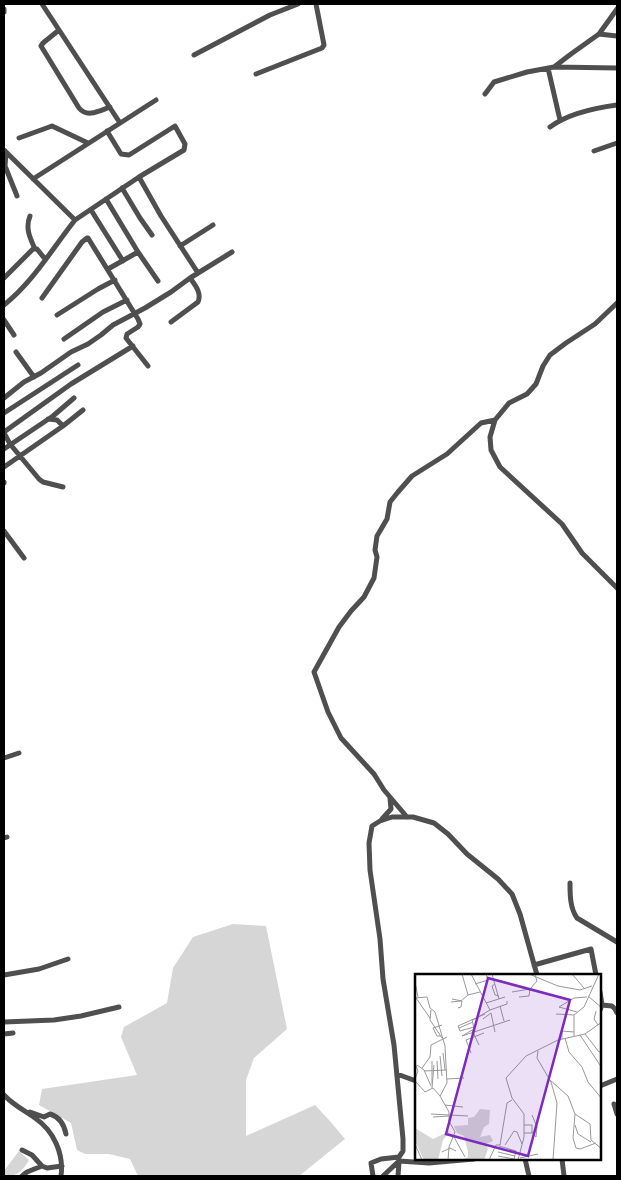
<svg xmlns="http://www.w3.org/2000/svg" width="621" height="1180" font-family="'Archivo Narrow',sans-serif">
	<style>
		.green { fill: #d6d6d6 }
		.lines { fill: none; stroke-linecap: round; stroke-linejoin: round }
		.street { stroke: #4f4f4f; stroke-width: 5 }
		.inset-road { fill: none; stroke: #999; stroke-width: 1 }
		.view { fill: #7b2cbf; fill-opacity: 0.15; stroke: #7b2cbf; stroke-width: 2.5 }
		.inset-edge { fill: none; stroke: #000; stroke-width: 2.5 }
	</style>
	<rect width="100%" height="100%" fill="#fff"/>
	<path class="green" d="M233,924L266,926L287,1029L254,1058L246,1080V1136L315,1105L329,1120L345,1139L299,1176H138L130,1159L109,1154H85L77,1150L71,1123L39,1105L42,1089L137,1075L121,1037L124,1027L167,1003L173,968L193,937Z
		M19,1151L29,1160C22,1172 18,1176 4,1176V1171Z"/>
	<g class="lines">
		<path class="street" d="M42,4L120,123
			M4,9V12
			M617,9L599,34L571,54L554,67L617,68
			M59,30L43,43L41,46L79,108C87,118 99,111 110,107
			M599,34L617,36
			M194,55L270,15L298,4
			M548,68L560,120
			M256,74L322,48L324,45L316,4
			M485,94L494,82L527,72L554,67
			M550,127C569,113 594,108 617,105
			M19,138L52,126L88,143
			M4,150L75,220C52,249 33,282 4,305
			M594,151L617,143
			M6,152L5,166L17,196
			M139,177L161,216L198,273
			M33,179L156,100
			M122,188L140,218L152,235
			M106,199L138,252L108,269
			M91,210L123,261
			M30,216C25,228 30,238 35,249
			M75,220L139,177L184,150L185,144L175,126L129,155L121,154L107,131
			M180,246L213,225
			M138,252L158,281
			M4,278L33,249H37L45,259
			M42,298L82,242L87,238H88L138,319L140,324L138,327L127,334L126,338L148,366
			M57,315L98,289L115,280
			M4,320L14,335
			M171,322L198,302C202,293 195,285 190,278
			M64,339L103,312L127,300
			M16,352L34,377
			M4,398L24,382L41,373L71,352L88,344L101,335L113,325L145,308L171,292L190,278L232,252
			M4,413L78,365
			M48,419L57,420L63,426
			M495,420L490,437L491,450L500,467L562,524L582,553L617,588
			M4,432L71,384L133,346
			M4,433L10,444L39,479L43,482L63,487
			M4,449L53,416L74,398
			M4,467L63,426L83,410
			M4,482V483
			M4,531L24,558
			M4,758L19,753
			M407,817L384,790L374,774L341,738L328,712L314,672L339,627L351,611L364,597L374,578L377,557L375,550L377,536L387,519L390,502L398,492L412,476L447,454L481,423L495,420L509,403L527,394L536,384L543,366L550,355L566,343L595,324L617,303
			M382,819L391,809L390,798
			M4,838L7,837
			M570,883C570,895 570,908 577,918L617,942
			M534,965L591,949L596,975
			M4,975L39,969L68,959
			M600,992L602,1005L600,1010
			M602,1005L612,1006L615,1009L617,1013
			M4,1022L54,1020L81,1016L119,1007
			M4,1034L13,1033
			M397,1074L416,1081
			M600,1086L617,1079
			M4,1095C13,1105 24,1110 35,1118C54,1131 64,1154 61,1176
			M614,1104L617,1114
			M30,1112L44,1117L50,1114C60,1117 64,1124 66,1134
			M22,1150L32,1155L42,1166L47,1168L62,1166
			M525,1159L529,1176
			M562,1159L564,1176
			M22,1176L27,1172L42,1166
			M373,1176L371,1163L381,1159L399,1157L403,1151V1139L394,1045L383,979L380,939L370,870L369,843L372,826L380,821L392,817H413L434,823L448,834L467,854L498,879L512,894L520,914L537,975
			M383,1176L399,1161L429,1163L474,1159
			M398,1176L399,1162"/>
	</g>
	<g transform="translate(415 974)">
		<rect width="186" height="186" fill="#fff"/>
		<path d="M65,135L75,136L74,150L69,153L65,163L75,161L78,167L71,170L73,175L69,186H47L53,183V178L49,162L42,159L39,152L53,151V144L59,143ZM0,154L18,165L35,157L28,166L23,186H9L0,167Z" fill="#d6d6d6"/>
		<path class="inset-road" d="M47,0L53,21L65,18M56,0L75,36L58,46M77,0L84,25M114,0L143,12L165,16L177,12M157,0L169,14M0,8L3,23M60,10L73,6L71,0M80,10L77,12L80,21L84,22M97,18L115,15M173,22L187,34M104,23L114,22L115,15L122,7L120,1M0,24L12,23L15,34L20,38L30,72L32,109L25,122L18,114L10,118L0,107M1,24L15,44M37,25L47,27L46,33L43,34M36,28L46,27L53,21M71,29L90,23M85,32L89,47M16,36L15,46L27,64M75,36L92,30V27M181,37L179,45L183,51M162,38L144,33L159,24L172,23M141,40L159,41M68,45L76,39L80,58M59,53L45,57L43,52L70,40M44,54L58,48M57,56L64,71M170,60L184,78L187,77M165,61L187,94M26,62H22L18,54L27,51M47,62L95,46M47,62L59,55L57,45M159,62V41L169,33L184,0M150,64L154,78L167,93L173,108L187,125M147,65V57L159,58M123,77L122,84L136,108L142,129L138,186M28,79L30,96M56,79L51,66L69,59M25,82L27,102M22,87L23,105M0,89L3,97L0,105M2,91L9,96L16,112M7,94L15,83L16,71L32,63M9,97L32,96M32,105L49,104M135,106L153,122L160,140L175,150L176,166L187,175M17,110V87M17,114L19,91M25,122L34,138V147L40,158L34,173L33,186M30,131L48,133M16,140L53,142M160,140L158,164L161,174L165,175L181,169M18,143L34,142M160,151L163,160L176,168M117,158L121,163L122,153L117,141M109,159H117V151H109M39,163L50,183M0,170L7,186M90,171L99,157L102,158L107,170M27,178L35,174L41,177M83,178L100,182M83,182L99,185L101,177L84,172M105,184L123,180M74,186L81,171H85L92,129L97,126M103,186L109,163V140L97,124L91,104L111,82L143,66L170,60L187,48"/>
		<path class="view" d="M73,4L155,26L113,182L31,160Z"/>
		<rect width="186" height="186" class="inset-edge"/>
	</g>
	<rect width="621" height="1180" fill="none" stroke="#000000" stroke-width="10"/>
</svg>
